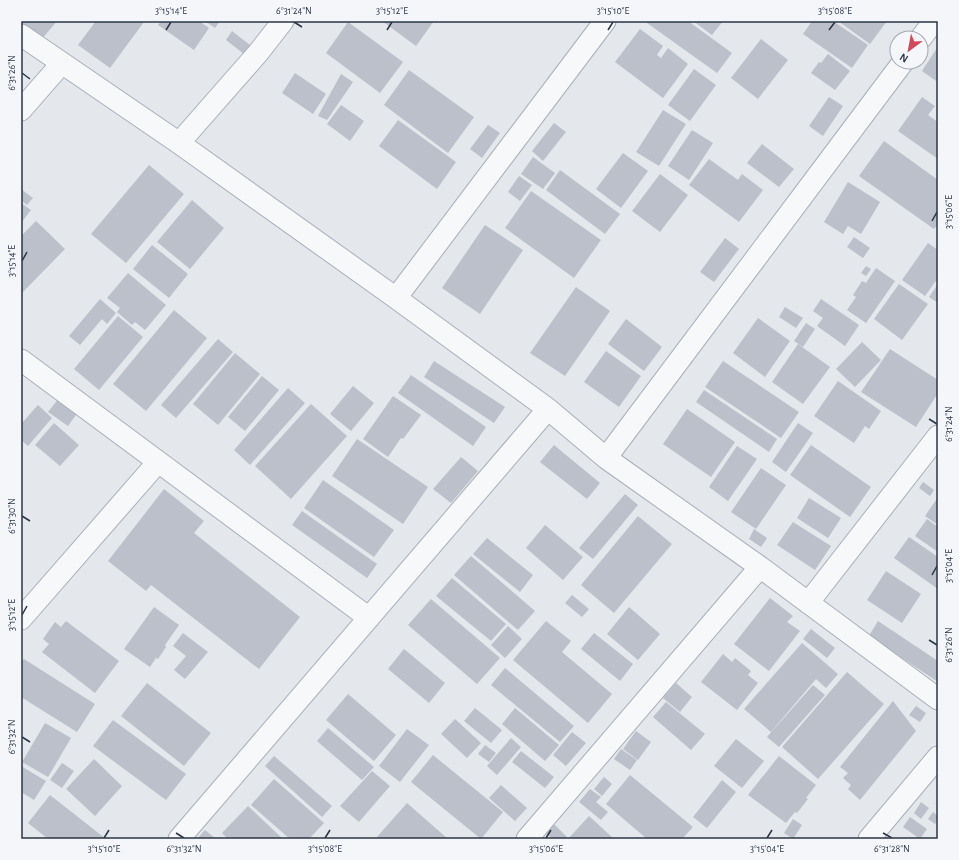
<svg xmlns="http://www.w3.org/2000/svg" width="959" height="860" font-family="'Alegreya Sans',sans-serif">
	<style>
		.building { fill: #bbc0ca }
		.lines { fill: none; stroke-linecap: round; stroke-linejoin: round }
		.street-casing { stroke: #a9aeb7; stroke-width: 23 }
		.street { stroke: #f7f8fa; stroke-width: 21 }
		.ticks { fill: none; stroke: #2b3445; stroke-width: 1.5 }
		.neatline { fill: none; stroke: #2b3445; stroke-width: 1.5 }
		.ticks-label { font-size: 10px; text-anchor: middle; fill: #2b3445 }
	</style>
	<rect width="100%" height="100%" fill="#e4e7ec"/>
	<path class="building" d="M21,21H57L42,39L21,23Z
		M96,21H142L144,22L110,68L78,45Z
		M161,21H199L209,28L194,50L158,25Z
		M205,21H220L215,28Z
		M382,21H434L416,46Z
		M648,21H688L732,53L717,73L647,23Z
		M693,21H723L712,35Z
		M812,21H833L868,45L852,68L803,34Z
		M838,21H887L870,44Z
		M348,22L403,62L380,93L326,53Z
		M640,29L663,46L657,55L661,58L668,48L688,64L663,98L615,62Z
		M232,31L250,45L244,54L226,40Z
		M761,39L788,60L758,99L731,78Z
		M937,48L938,49V77L936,81L922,71Z
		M828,54L850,71L835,90L811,73L819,62L821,63Z
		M694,69L716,85L690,121L668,105Z
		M409,70L474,117L448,153L384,105Z
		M295,73L326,94L313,114L282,93Z
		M341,74L353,82L327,120L318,116Z
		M829,97L843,106L823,136L809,126Z
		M922,97L935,106L928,115L938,122V159L898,131Z
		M341,105L364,121L350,141L327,124Z
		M663,110L686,124L659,166L636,152Z
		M398,120L456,162L437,189L379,146Z
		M554,123L566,132L543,161L532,151Z
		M488,125L500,133L482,158L470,149Z
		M692,130L713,143L689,180L668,166Z
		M884,141L938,180V224L934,229L859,176Z
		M762,144L794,169L779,187L747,163Z
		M623,153L648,171L621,208L596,189Z
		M533,157L555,173L543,189L521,174Z
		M709,159L738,180L742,174L763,190L739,222L689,185Z
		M149,165L184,194L126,263L91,234Z
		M560,170L620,214L605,234L546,190Z
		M660,174L688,195L660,232L632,211Z
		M519,176L532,185L520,201L508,192Z
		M848,182L880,202L861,234L848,226L843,234L824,222Z
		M21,189L33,198L27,205L21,200Z
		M531,191L601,240L574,278L505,228Z
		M192,200L224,228L190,269L157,242Z
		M21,203L31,210L21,223Z
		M36,221L65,249L21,294V236Z
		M485,225L523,250L480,314L442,288Z
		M854,237L870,248L863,258L847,247Z
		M725,238L739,249L714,282L700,272Z
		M928,243L938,250V278L925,296L902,280Z
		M152,245L188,274L169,298L133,269Z
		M866,266L871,269L866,276L861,273Z
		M876,268L895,281L866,323L847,310L856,297L853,295L862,281L866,283Z
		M128,273L166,305L145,330L135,322L132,325L117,312L120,308L107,298Z
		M899,284L928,304L902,340L874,319Z
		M938,284V303L929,297Z
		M576,287L610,311L565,376L530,353Z
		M100,299L116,313L107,324L102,319L80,345L69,336Z
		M821,299L859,325L845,346L817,326L823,318L813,311Z
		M785,307L803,318L796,328L779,317Z
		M174,310L207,338L146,411L113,384Z
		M118,316L143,337L99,390L74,369Z
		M758,318L790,341L765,377L733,353Z
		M626,319L662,347L644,371L608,344Z
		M806,323L815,329L803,347L794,341Z
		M218,339L233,352L176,418L161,405Z
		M862,342L881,360L855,387L836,369Z
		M798,344L830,367L803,404L772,382Z
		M890,349L938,380V393L916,427L861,392Z
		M606,351L641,376L619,407L584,382Z
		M235,353L260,374L218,425L193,404Z
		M434,361L505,407L494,423L424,377Z
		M723,361L799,412L781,438L705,387Z
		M411,375L486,427L473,446L398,393Z
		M262,376L279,390L245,431L228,417Z
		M838,381L881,411L869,429L865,426L854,443L814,416Z
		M353,386L374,403L351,431L330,414Z
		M288,388L305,403L250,465L234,450Z
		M704,390L777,439L769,452L696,402Z
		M393,396L421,415L403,439L401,438L388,457L363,439Z
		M59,398L78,412L68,426L48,412Z
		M311,404L347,436L291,499L255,466Z
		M38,405L52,418L28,446L21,440V424Z
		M687,409L735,442L711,477L663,444Z
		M54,423L79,445L60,466L35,445Z
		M798,423L813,433L786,472L772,462Z
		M357,439L428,487L403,524L332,476Z
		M554,445L600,483L587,499L540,462Z
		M811,445L871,487L850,517L790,475Z
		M737,446L757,459L728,501L709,487Z
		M461,457L478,471L451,503L433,489Z
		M761,468L786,485L756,529L731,512Z
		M323,480L394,530L374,557L304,508Z
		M923,482L934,490L930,496L919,488Z
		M164,489L204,521L194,533L300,617L259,669L151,585L146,591L108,561Z
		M625,494L638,505L593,559L579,548Z
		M938,497V525L925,516Z
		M809,498L841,518L828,538L797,518Z
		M302,511L377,564L367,578L292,525Z
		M638,516L672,544L614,613L581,585Z
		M927,519L938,527V552L915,536Z
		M793,522L831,546L815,570L777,545Z
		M545,525L583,557L563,580L526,548Z
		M754,529L767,538L761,547L749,539Z
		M909,537L938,557V589L894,558Z
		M487,538L533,575L520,592L473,554Z
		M471,556L535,611L518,630L454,575Z
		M886,571L921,594L902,623L867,600Z
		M452,578L506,624L491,641L436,596Z
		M572,595L589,609L582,617L565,603Z
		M770,598L793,616L787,622L800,631L769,671L734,644Z
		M431,599L500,658L477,684L408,625Z
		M154,607L179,625L165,645L166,647L158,659L156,658L150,667L124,649Z
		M629,607L660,634L638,660L607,634Z
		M66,621L119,661L95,693L42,652L49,644L43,639L55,622L61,627Z
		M546,621L571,641L562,652L612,694L588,723L513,660Z
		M878,621L938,661V682L869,636Z
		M508,626L522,639L505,658L491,645Z
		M811,629L835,648L827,658L803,639Z
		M183,633L208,652L185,679L174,670L186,656L173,646Z
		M594,633L633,664L620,681L581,649Z
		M802,643L838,674L826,688L816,679L771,732L744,709Z
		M404,649L445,683L429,703L388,669Z
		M723,654L732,662L735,658L751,671L748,675L758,683L737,710L701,682Z
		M24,659L95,704L77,732L21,697V663Z
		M505,668L574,726L560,742L491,685Z
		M847,672L884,704L818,779L782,747Z
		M147,683L211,733L184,766L121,716Z
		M676,683L692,697L680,712L663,698Z
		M813,685L825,695L779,747L767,737Z
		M348,694L396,735L374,761L326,720Z
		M893,701L916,731L860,800L848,789L851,785L843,778L848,773L840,767Z
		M666,702L705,734L691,750L653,717Z
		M916,706L926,713L920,722L909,715Z
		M475,708L502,730L491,743L464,721Z
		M515,708L559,745L545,761L502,724Z
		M455,719L481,743L467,758L441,734Z
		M113,720L186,774L166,800L93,746Z
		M45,723L71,738L48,777L22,762Z
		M328,728L374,767L362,780L317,741Z
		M407,729L429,745L400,782L379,766Z
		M636,731L651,742L638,760L623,749Z
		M572,732L586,743L566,766L553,755Z
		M511,738L521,747L497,775L487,766Z
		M736,739L764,761L742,788L714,766Z
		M485,745L496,753L489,762L478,754Z
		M621,749L637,760L630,770L614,759Z
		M521,751L554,777L545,788L512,762Z
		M433,755L503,812L481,839L411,782Z
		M274,756L332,806L322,817L265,766Z
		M779,756L816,785L806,798L808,799L797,813L795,812L786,823L748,795Z
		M94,759L122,786L95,816L66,789Z
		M62,763L74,771L62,788L50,780Z
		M21,766L46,781L34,800L21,792Z
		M372,771L390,786L359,822L340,806Z
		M630,775L693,827L682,839H647L606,804Z
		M604,777L612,784L602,796L594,789Z
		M274,779L324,823L309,839H290L251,805Z
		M722,780L736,792L707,828L693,817Z
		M501,785L527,808L515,821L489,798Z
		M590,789L601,797L596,802L608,812L601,820L579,802Z
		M50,795L106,839H48L28,823Z
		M921,802L929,808L921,819L914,813Z
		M407,803L448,839H379L377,837Z
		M248,806L283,839H228L222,833Z
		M933,812L938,816V820L935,824L928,819Z
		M589,816L614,839H568Z
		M910,817L927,829L920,839L903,827Z
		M793,819L802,825L793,839L784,833Z
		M553,823L567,837L565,839H552L545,832Z
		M205,830L216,839H197Z"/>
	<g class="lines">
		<g class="street-casing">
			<path id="street" d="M21,35L179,143L396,298L548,409L606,458L760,567L938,699
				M921,38L934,21
				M21,110L62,63
				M179,143L258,53L283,21
				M396,298L605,21
				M21,360L369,618
				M606,458L903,62
				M808,603L938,436
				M21,619L158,462
				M179,839L548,409
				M527,839L760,567
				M869,839L938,757"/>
		</g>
		<use href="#street" class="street"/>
	</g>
	<path class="ticks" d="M294,22L302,27M166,30L171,22M387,30L392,22M608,30L613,22M829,30L835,22M22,73L30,79M932,221L937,212M22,261L27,252M929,419L937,424M22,516L30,521M932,575L937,566M22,615L27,606M929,640L937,645M22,737L30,742M176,833L184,838M883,833L892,838M104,838L109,830M325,838L330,830M546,838L551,830M767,838L772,830"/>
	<rect width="959" height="860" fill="none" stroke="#f4f6f9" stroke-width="44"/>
	<g transform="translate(909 50) rotate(212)"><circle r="19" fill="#f4f6f9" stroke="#a4a8b1"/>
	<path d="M0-3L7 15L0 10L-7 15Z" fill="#d1495b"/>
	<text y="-6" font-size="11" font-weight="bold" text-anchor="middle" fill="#2b3445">N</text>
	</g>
	<rect x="22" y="22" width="915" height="816" class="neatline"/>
	<g class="ticks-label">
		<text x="171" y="14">3°15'14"E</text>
		<text x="294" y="14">6°31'24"N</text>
		<text x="392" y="14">3°15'12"E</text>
		<text x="613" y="14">3°15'10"E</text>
		<text x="835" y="14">3°15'08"E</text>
		<text transform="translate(11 73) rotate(-90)" y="4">6°31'26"N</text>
		<text transform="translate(948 212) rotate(-90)" y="4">3°15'06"E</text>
		<text transform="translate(11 261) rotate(-90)" y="4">3°15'14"E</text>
		<text transform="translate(948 424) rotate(-90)" y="4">6°31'24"N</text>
		<text transform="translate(11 516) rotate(-90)" y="4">6°31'30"N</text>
		<text transform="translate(948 566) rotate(-90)" y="4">3°15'04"E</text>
		<text transform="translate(11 615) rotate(-90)" y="4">3°15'12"E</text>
		<text transform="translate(948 645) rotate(-90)" y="4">6°31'26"N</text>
		<text transform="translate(11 737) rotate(-90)" y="4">6°31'32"N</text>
		<text x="104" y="852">3°15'10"E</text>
		<text x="184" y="852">6°31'32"N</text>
		<text x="325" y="852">3°15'08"E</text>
		<text x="546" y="852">3°15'06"E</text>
		<text x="767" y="852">3°15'04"E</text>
		<text x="892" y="852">6°31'28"N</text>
	</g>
</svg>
